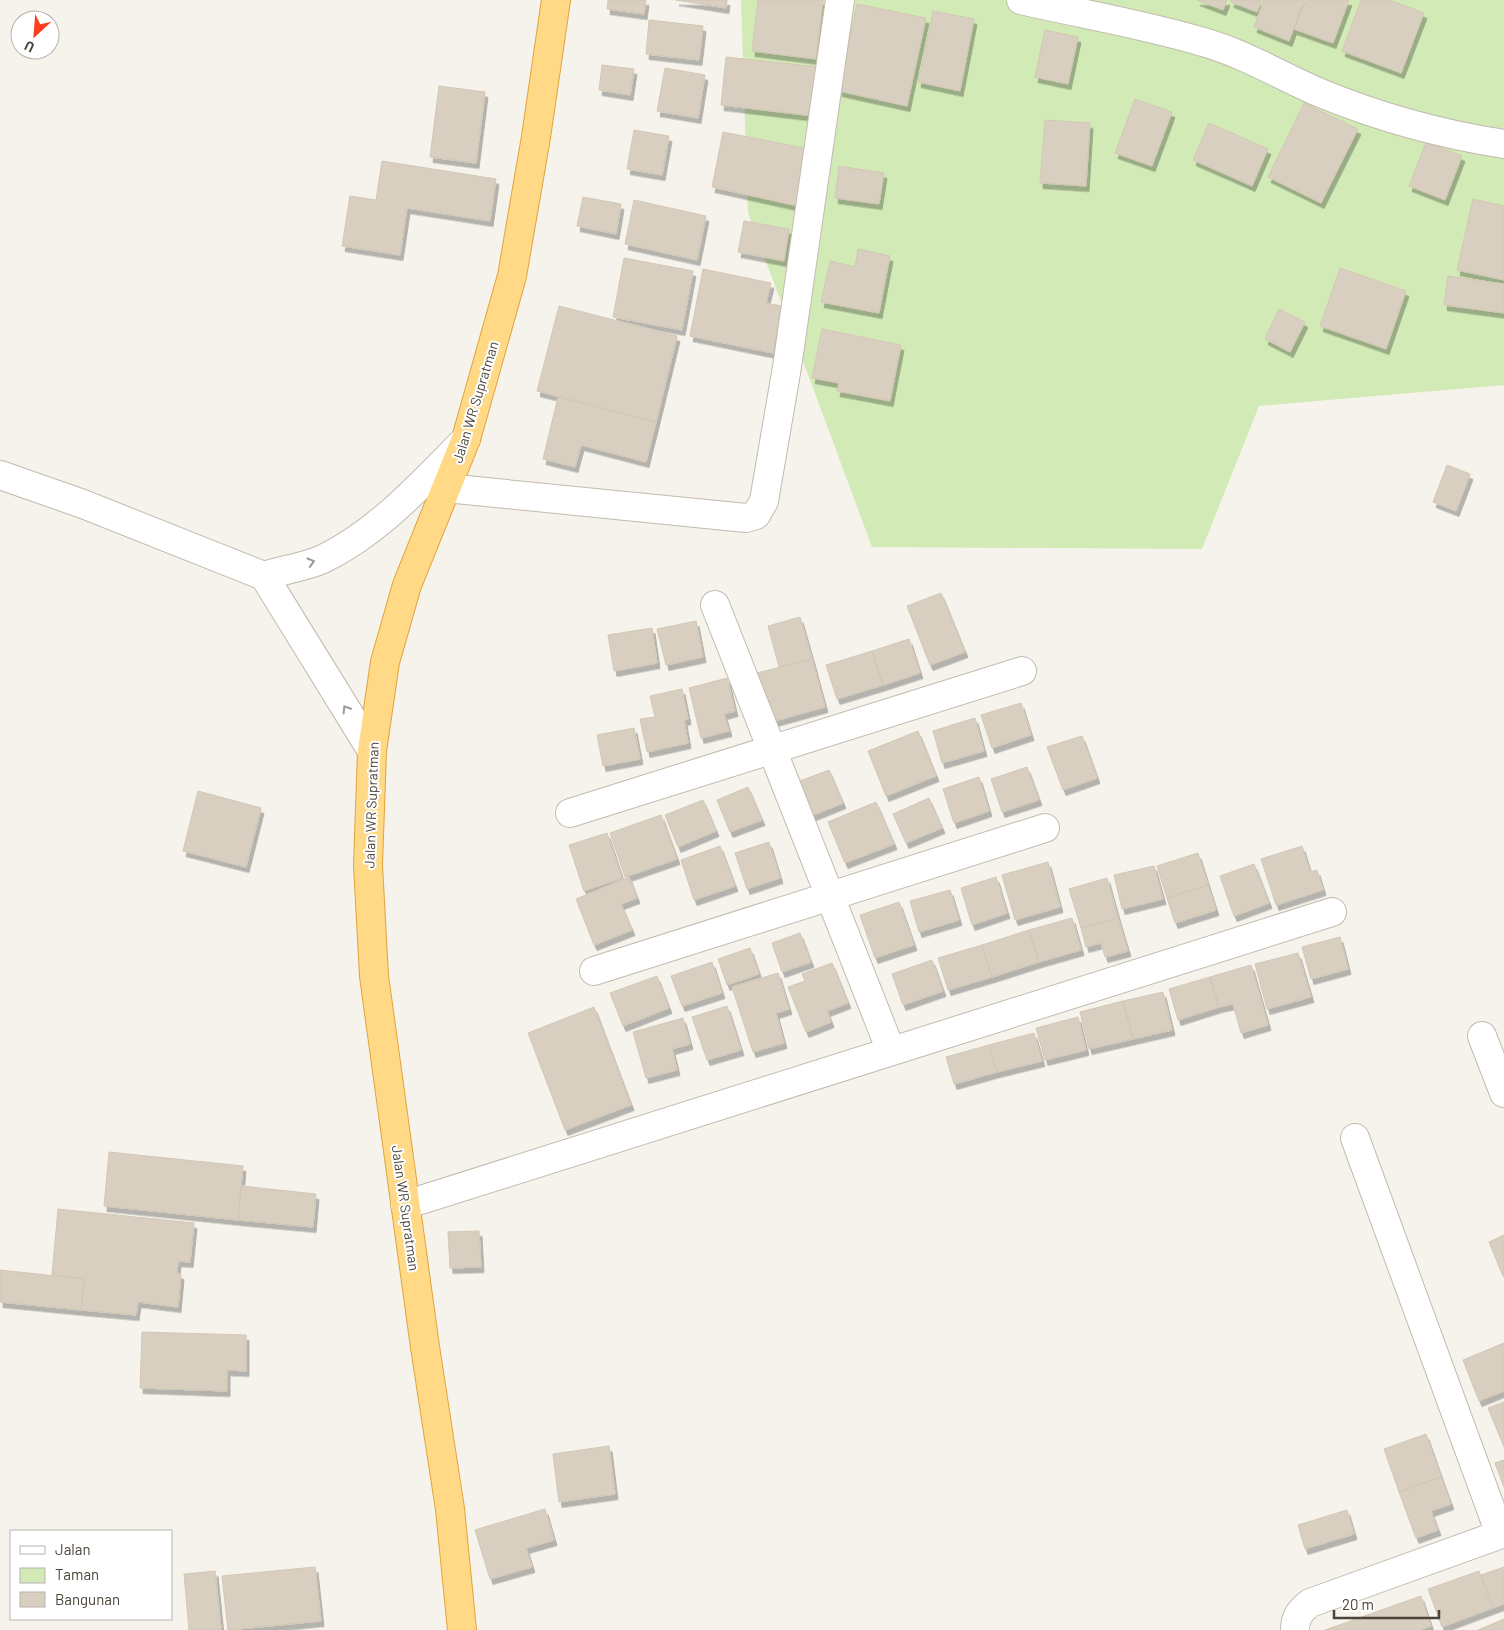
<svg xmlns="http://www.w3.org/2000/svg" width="1504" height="1630" font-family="Barlow,sans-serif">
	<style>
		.green { fill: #d2eab5 }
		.building { fill: #d8cfc1; stroke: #d3c7b4; filter: url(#shadow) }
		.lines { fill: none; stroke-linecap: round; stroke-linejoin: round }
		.minor-casing { stroke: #c2bbae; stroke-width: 30 }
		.trunk-casing { stroke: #e0a43c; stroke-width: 30 }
		.minor { stroke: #fff; stroke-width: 28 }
		.trunk { stroke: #ffd985; stroke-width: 28 }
		.oneway { stroke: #9c9892 }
		.labels { text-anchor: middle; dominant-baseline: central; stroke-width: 4; stroke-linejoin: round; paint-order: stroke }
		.street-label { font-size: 14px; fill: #4b4439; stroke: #fff }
	</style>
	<defs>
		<filter id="shadow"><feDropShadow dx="3" dy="5.5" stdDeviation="0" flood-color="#0004"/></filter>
	</defs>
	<rect width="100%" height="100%" fill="#f6f3ec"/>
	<path class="green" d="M741,0H1504V385L1259,406L1202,549L872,547L748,213Z"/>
	<path class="building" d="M608,0H646L644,14L607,9Z
		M676,0H727L726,8Z
		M758,0H823L816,59L752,51Z
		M1197,0H1227L1223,10Z
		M1231,0H1262L1257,12L1231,2Z
		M1264,0H1304L1289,41L1254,27Z
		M1306,0H1349L1333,43L1294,29Z
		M1361,0H1390L1424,13L1401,73L1342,51Z
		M857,4L926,18L907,106L839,91Z
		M933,11L974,19L960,91L918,82Z
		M649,20L703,26L699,60L646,54Z
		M1045,30L1078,37L1068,84L1035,77Z
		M726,57L819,67L813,116L721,105Z
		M602,65L634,69L630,95L599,90Z
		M665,68L705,75L698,118L657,111Z
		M439,86L485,92L476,163L430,157Z
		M1135,99L1172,112L1152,166L1115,153Z
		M1304,103L1358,129L1321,203L1268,177Z
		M1045,120L1090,123L1086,186L1040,183Z
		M1209,123L1268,149L1252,186L1193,160Z
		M634,130L669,136L662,175L627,169Z
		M723,132L809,149L798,206L712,187Z
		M1426,142L1462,156L1445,200L1409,186Z
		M382,161L496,179L490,221L407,208L400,255L342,246L350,196L376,200Z
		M839,166L884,173L879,204L835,198Z
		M583,197L621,204L616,234L577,226Z
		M1473,199L1504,206V280L1457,270Z
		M634,200L706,216L697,260L625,244Z
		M744,221L789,229L784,261L738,252Z
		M858,249L890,256L879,313L821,302L830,261L855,267Z
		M624,258L693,271L682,330L613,317Z
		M1340,268L1406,291L1386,349L1320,326Z
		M703,269L771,283L766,303L782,306L773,353L690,336Z
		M1448,276L1504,284V313L1444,305Z
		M559,306L677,336L656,422L537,391Z
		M1279,309L1305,322L1290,352L1265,339Z
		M822,329L901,345L890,401L837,391L839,383L812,378Z
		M558,397L656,422L646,462L581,445L575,467L543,459Z
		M1447,465L1470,474L1456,511L1433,502Z
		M941,593L965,652L930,665L907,606Z
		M800,617L812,659L779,667L768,626Z
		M696,621L703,657L666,665L657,629Z
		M652,628L657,663L614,671L608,635Z
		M909,639L920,673L883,685L872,651Z
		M872,651L883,685L837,699L826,665Z
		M812,659L825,707L771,722L757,673Z
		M727,678L735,711L724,714L729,731L701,738L689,688Z
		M682,689L688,719L684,720L688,743L647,752L640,719L655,717L650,696Z
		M1021,703L1031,735L992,748L981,715Z
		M975,718L984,751L942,763L933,731Z
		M634,728L640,759L603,766L597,735Z
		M918,731L936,776L886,796L868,751Z
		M1082,736L1097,778L1063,790L1047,747Z
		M1027,767L1039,800L1002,812L991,779Z
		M829,770L843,803L811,816L797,782Z
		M979,777L989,811L954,823L943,789Z
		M748,787L762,820L730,832L717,800Z
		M198,791L261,808L246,867L183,851Z
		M929,798L942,828L906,843L893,814Z
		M703,800L716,831L678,847L665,815Z
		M876,802L894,844L845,863L828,822Z
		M661,815L677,859L625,877L610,833Z
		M607,833L622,878L584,891L569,845Z
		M769,842L780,878L747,889L735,853Z
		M720,846L735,886L694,900L681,860Z
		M1302,846L1310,872L1317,870L1323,890L1276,905L1261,859Z
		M1198,853L1208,885L1167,898L1157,866Z
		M1048,862L1060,907L1015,920L1002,875Z
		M1254,864L1269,903L1234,916L1220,876Z
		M1154,866L1163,899L1122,909L1114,875Z
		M629,877L637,898L621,904L632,930L594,945L576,899Z
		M996,877L1007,913L972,925L961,888Z
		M1107,878L1118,918L1081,928L1069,889Z
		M1208,885L1216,910L1175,923L1167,898Z
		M950,890L959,920L919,932L910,901Z
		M899,902L914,945L875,958L860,915Z
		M1072,918L1081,950L1039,962L1029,930Z
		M1118,918L1128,951L1105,957L1101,943L1086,947L1081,928Z
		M1029,930L1039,962L992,977L982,945Z
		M800,933L811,962L782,972L772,943Z
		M1340,937L1348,969L1311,979L1302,947Z
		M982,945L992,977L948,990L938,958Z
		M750,948L759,974L727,985L718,959Z
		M1298,953L1311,997L1267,1009L1255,964Z
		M932,960L943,991L903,1005L892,974Z
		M712,962L722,993L682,1006L671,976Z
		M832,963L848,1003L827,1011L831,1022L806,1032L788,987L805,981L802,974Z
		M1251,965L1268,1025L1241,1033L1233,1004L1219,1007L1210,977Z
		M778,973L789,1009L776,1013L784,1043L753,1052L732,987Z
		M657,976L669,1008L623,1026L610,993Z
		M1210,977L1219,1007L1178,1020L1169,989Z
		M1163,992L1172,1030L1133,1039L1123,1001Z
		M1123,1001L1133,1039L1089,1049L1080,1012Z
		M727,1006L741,1050L707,1060L692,1017Z
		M594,1007L631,1105L565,1130L528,1033Z
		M1078,1017L1086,1050L1045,1060L1036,1028Z
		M683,1018L690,1044L672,1049L677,1070L646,1078L633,1032Z
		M1034,1033L1042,1061L997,1072L989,1045Z
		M989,1045L997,1072L954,1084L946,1057Z
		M109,1152L243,1166L238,1220L104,1206Z
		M241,1186L316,1194L313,1227L238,1220Z
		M58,1209L194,1223L190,1262L178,1261L177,1273L181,1274L178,1307L138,1302L136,1315L81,1310L84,1279L52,1275Z
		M479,1231L481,1267L450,1268L448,1232Z
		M1504,1235V1275L1503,1276L1489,1242Z
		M0,1270L84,1279L81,1310L0,1302Z
		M142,1332L246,1335V1371L227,1370V1391L140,1388Z
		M1504,1343V1391L1479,1401L1463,1360Z
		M1504,1402V1447L1488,1408Z
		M1426,1434L1441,1477L1399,1492L1384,1449Z
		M609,1446L615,1494L559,1502L553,1454Z
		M1504,1460V1487L1495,1463Z
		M1441,1477L1451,1504L1431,1511L1438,1530L1416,1538L1399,1492Z
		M545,1509L554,1540L526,1548L532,1567L490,1579L475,1530Z
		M1347,1510L1354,1534L1305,1549L1298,1525Z
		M315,1567L321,1621L228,1630L222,1576Z
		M1504,1567V1604L1493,1608L1481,1575Z
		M215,1571L221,1629L189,1630L184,1574Z
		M1479,1571L1493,1608L1442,1627L1428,1589Z
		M1421,1596L1431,1626L1419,1630H1325Z
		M1504,1619V1630H1478Z"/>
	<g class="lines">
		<g class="minor-casing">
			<path id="minor" d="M1021,0C1081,14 1143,24 1203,42C1243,53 1279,75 1318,92C1378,117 1440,134 1504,144
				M0,475L83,504L264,576L372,751
				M446,488L746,518L756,515L764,501L787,367L840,0
				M264,576C283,570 305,567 323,559C380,531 422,483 466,439
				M715,605L891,1051
				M570,813L1022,671
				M594,971L1045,828
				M1482,1036L1504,1093
				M1355,1138L1500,1534
				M405,1205L1332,912
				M1295,1630C1295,1617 1300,1611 1310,1603L1504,1533"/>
		</g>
		<g class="trunk-casing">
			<path id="trunk" d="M462,1630L450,1509L425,1347L374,976L368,865L372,751L385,662L407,585L466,439L512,276L536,137L556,0"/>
		</g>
		<use href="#minor" class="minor"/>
		<use href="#trunk" class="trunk"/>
	</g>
	<defs><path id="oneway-chevron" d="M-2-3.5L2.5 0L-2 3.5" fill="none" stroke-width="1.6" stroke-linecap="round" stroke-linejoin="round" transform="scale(1.25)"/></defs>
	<g class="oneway">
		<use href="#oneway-chevron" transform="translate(311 562) rotate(-16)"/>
		<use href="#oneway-chevron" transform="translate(346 709) rotate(-122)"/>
	</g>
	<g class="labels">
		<g class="street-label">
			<text transform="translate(475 402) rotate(-73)">Jalan WR Supratman</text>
			<text transform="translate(371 805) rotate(-88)">Jalan WR Supratman</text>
			<text transform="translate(406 1208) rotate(82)">Jalan WR Supratman</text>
		</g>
	</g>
	<rect x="10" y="1530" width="162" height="90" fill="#ffffff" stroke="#b7b4b0"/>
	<rect x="20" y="1546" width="25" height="8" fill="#ffffff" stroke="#b7b4b0"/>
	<text x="55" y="1555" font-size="15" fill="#4b4439">Jalan</text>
	<rect x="20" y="1568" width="25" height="15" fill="#d2eab5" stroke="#b7b4b0"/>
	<text x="55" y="1580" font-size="15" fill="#4b4439">Taman</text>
	<rect x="20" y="1592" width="25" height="15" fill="#d8cfc1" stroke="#b7b4b0"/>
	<text x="55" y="1605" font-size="15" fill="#4b4439">Bangunan</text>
	<g transform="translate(35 35) rotate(206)"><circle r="24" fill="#ffffff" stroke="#b7b4b0"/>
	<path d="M0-4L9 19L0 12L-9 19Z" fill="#fc3f1d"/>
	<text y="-8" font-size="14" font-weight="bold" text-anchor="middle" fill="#4b4439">U</text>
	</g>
	<path d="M1334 1610v8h105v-8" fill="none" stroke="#4b4439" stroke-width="2.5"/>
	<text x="1342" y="1610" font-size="15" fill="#4b4439" stroke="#ffffff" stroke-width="4" paint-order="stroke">20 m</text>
</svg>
